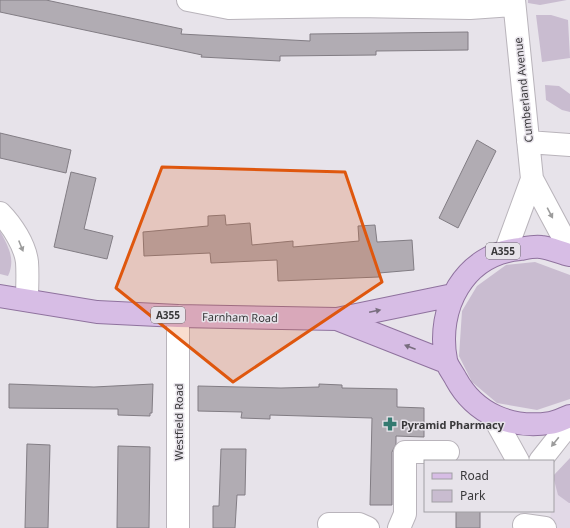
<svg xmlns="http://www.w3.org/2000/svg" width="570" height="528" font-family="'Noto Sans',sans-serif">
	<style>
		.built { fill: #e2d9e7 }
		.green { fill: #c9bcd0 }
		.building { fill: #b1acb3; stroke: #827d84 }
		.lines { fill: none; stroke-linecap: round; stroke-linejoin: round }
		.minor-casing { stroke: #b9b4bb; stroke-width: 24 }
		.major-casing { stroke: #8f729e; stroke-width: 24 }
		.minor { stroke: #fff; stroke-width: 22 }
		.major { stroke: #d7bde5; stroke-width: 22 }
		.oneway { fill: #9c9c9c }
		.oneway2 { fill: #786d7e }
		.marked { fill: #df570e; fill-opacity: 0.2; stroke: #df570e; stroke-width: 3; stroke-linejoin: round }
		.labels { text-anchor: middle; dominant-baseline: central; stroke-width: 3; stroke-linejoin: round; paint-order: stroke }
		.shield { fill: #e7e3ea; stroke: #6d6b6f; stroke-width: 1 }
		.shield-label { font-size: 10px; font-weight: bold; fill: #39383a }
		.street-label { font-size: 11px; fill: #39383a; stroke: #e7e3ea }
		.poi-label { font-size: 11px; font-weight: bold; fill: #39383a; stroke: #e7e3ea; text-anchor: start }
	</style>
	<rect width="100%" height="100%" fill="#e7e3ea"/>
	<path class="built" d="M570,460V528H549L551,511H553V479Z"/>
	<path class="green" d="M528,0H567L540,5L528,3Z
		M536,15H551L568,20L570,58L542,62Z
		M545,85L559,86L570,94V112L562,110L546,100Z
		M0,231C8,246 16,259 8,276L0,274Z
		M535,262L570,275V399L537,410L497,403L472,382L459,356L462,311L477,286L506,265Z
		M570,458V503H569L558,495L553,476Z"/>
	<path class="building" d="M0,0H46L182,29L181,34L310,41V34L468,32V50L376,51V55L280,56V61L201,57L202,55L0,12Z
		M0,133L71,150L66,173L0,158Z
		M477,140L496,151L458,228L439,218Z
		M71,172L96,178L84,229L113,236L107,259L54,247Z
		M225,215L226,225L250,223L252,245L293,241V247L359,241L358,226L375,225L377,242L412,240L414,270L379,273V277L278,281L277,260L211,263L210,253L144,256L143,232L208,226V216Z
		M9,384L94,387L153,384L152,413H150V416L118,415V409L9,408Z
		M319,384L342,385V388L397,389V407L424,408V437L396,436V444L392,452V505H370L372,418L270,415V419L241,418L242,412L198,411V386L281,388L319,387Z
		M27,444L50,445L48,528H25Z
		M118,446L150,447L149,528H117Z
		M221,449H246L245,495H237L235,528H213V506H219Z
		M456,511H480V528H456Z"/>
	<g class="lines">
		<g class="minor-casing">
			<path id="minor" d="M188,0L229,8L356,6L470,8L514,5
				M514,0L532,179L570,250
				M528,142L570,145
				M0,213C12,225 25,245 27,262C28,275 27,288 27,300
				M506,250L532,179
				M178,316V528
				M493,416L518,461
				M540,461L570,423
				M329,524H359L368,528
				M524,525L545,528
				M399,528L405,514V452H448"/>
		</g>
		<g class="major-casing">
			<path id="major" d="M570,255C561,253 550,248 541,247C534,246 526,248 520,249C464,254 436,308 446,360C447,366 453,373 456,379C475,414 511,429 550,423C557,422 564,418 570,416
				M0,296L97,312L178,316L337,319L453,295
				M337,319L446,362"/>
		</g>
		<use href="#minor" class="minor"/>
		<use href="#major" class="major"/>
	</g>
	<defs><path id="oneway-solid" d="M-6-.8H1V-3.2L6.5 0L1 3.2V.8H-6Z"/></defs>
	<g class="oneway">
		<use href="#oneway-solid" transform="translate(550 213) rotate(62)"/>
		<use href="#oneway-solid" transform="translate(21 246) rotate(68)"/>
		<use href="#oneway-solid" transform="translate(555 442) rotate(129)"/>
	</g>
	<g class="oneway2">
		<use href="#oneway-solid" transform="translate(375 311) rotate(-12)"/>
		<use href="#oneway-solid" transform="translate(410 347) rotate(-159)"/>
	</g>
	<path class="marked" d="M162,167L345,172L382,282L233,382L116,288Z"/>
	<defs>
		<g id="pharmacy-bare" transform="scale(1.08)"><path d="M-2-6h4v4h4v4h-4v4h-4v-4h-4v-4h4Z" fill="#347a70" stroke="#e7e3ea" stroke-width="2.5" paint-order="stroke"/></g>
	</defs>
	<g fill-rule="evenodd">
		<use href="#pharmacy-bare" x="390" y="424"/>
	</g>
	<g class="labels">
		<g class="shield">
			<rect x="486" y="243" width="34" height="16" rx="3"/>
			<rect x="151" y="307" width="34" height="16" rx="3"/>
		</g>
		<g class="shield-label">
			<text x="503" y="251">A355</text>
			<text x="168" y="315">A355</text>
		</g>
		<g class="street-label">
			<text transform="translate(523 90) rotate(-96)">Cumberland Avenue</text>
			<text transform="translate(240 317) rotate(1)">Farnham Road</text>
			<text transform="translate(178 422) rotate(-90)">Westfield Road</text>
		</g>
		<g class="poi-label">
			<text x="401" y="424">Pyramid Pharmacy</text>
		</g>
	</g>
	<rect x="424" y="460" width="130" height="52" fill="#e7e3ea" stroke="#a19fa4"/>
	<rect x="432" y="473" width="20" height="6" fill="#d7bde5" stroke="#a19fa4"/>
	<text x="460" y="480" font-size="12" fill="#39383a">Road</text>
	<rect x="432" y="490" width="20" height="12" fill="#c9bcd0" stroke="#a19fa4"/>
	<text x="460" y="500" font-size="12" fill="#39383a">Park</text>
</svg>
